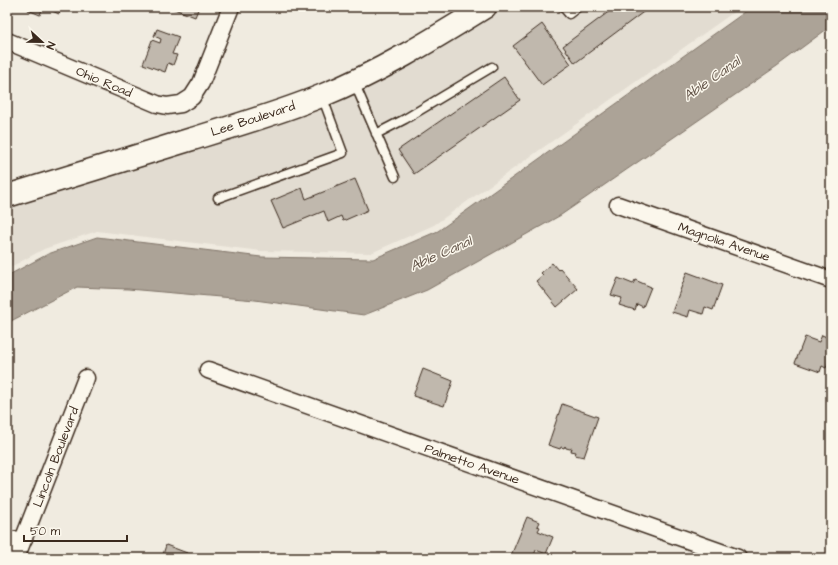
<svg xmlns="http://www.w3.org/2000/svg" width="838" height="565" font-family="'Architects Daughter',sans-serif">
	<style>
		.built { fill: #e2dcd1 }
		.water { fill: #aca397; stroke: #7f7367 }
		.building { fill: #c0b8ad; stroke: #3b2a1e }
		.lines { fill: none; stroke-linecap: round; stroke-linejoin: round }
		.service-casing { stroke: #3b2a1e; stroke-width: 11 }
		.minor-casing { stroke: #3b2a1e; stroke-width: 19 }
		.secondary-casing { stroke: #3b2a1e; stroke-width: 25 }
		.service { stroke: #fbf7ec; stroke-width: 8 }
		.minor { stroke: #fbf7ec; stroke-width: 16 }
		.secondary { stroke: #fbf7ec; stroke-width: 22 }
		.labels { text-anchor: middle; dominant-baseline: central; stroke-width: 3; stroke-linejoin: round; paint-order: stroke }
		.street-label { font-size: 13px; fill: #3b2a1e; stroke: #fbf7ec }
		.water-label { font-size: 14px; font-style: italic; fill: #635448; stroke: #fbf7ec }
	</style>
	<rect width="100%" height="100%" fill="#f0ebe0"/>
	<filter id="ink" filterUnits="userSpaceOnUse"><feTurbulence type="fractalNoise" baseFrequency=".025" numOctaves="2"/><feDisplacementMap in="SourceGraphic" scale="8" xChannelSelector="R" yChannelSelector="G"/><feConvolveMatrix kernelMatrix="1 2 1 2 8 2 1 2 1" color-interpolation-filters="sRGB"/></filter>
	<g filter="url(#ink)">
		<path class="built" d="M499,7H741L434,225L371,253L261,251L97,231L44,249L7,269V204L435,47Z"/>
		<path class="water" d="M752,7H831V26L777,66L561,215L427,290L364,315L255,300L128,289L77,287L7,323V276L48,254L97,237L261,257L373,259L438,231Z"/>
		<path class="building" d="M29,7H61L59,14L43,7L40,15L28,10Z
			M169,7H199L195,17Z
			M615,7H650L575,63L563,46Z
			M542,24L571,64L542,85L513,46Z
			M157,29L179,37L172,54L177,55L173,65L168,63L165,72L143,64L152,40L160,43L161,39L154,36Z
			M504,77L520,100L414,174L398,150Z
			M355,179L368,210L343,221L341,216L328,222L324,211L283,228L271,201L302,188L306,199Z
			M552,263L558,270L560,268L578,289L557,307L536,281L543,275L541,273Z
			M687,272L722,285L713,310L705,307L703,314L690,310L688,317L672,312Z
			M618,278L633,284L635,280L651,287L643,307L637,304L635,310L619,305L622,298L611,295Z
			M822,335L831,339V356L826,368L822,366L820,372L795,363L805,337L819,342Z
			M423,369L453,381L444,406L413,396Z
			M562,404L598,417L584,457L575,455L576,452L571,451L572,448L570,449L566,448L565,446L564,448L561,447L560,449L548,445Z
			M527,517L539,522L537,526L540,527L538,531L553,537L546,554L536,550L533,558H510Z
			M166,545L195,556L197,558H162Z"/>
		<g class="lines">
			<g class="service-casing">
				<path id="service" d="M563,7L569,14L578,7
					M354,82L395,177
					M376,134L405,119L492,67
					M218,198L343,153L322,96"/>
			</g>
			<g class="minor-casing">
				<path id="minor" d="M7,41L157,104L167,106L181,104L192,97L201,83L231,7
					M618,205L831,280
					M208,370L738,558
					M7,540L24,539
					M16,558L86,378"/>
			</g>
			<g class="secondary-casing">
				<path id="secondary" d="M7,196C69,177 130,158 192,139C235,126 279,113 321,96C378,73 432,40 485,7"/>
			</g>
			<use href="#service" class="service"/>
			<use href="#minor" class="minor"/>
			<use href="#secondary" class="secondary"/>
		</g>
	</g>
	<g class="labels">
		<g class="street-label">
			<text transform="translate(104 82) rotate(23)">Ohio Road</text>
			<text transform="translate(253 119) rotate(-18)">Lee Boulevard</text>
			<text transform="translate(724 242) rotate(19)">Magnolia Avenue</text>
			<text transform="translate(56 457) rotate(-69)">Lincoln Boulevard</text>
			<text transform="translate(472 464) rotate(19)">Palmetto Avenue</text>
		</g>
		<g class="water-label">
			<text transform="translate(712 79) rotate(-35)">Able Canal</text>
			<text transform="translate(441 254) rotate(-24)">Able Canal</text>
		</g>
	</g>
	<rect width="838" height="565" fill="none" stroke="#fbf7ec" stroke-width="24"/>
	<rect x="12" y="12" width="814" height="541" fill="none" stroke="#3b2a1e" stroke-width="1.5" filter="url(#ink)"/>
	<g transform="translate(42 42) rotate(112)" stroke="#fbf7ec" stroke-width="3" paint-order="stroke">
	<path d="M0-3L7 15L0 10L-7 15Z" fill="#3b2a1e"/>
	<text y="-6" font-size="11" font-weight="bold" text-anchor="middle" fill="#3b2a1e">N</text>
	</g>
	<path d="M24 535v6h103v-6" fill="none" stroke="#3b2a1e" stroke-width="2"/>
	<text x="30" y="535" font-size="12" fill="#3b2a1e" stroke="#fbf7ec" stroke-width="3" paint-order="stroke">50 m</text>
</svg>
